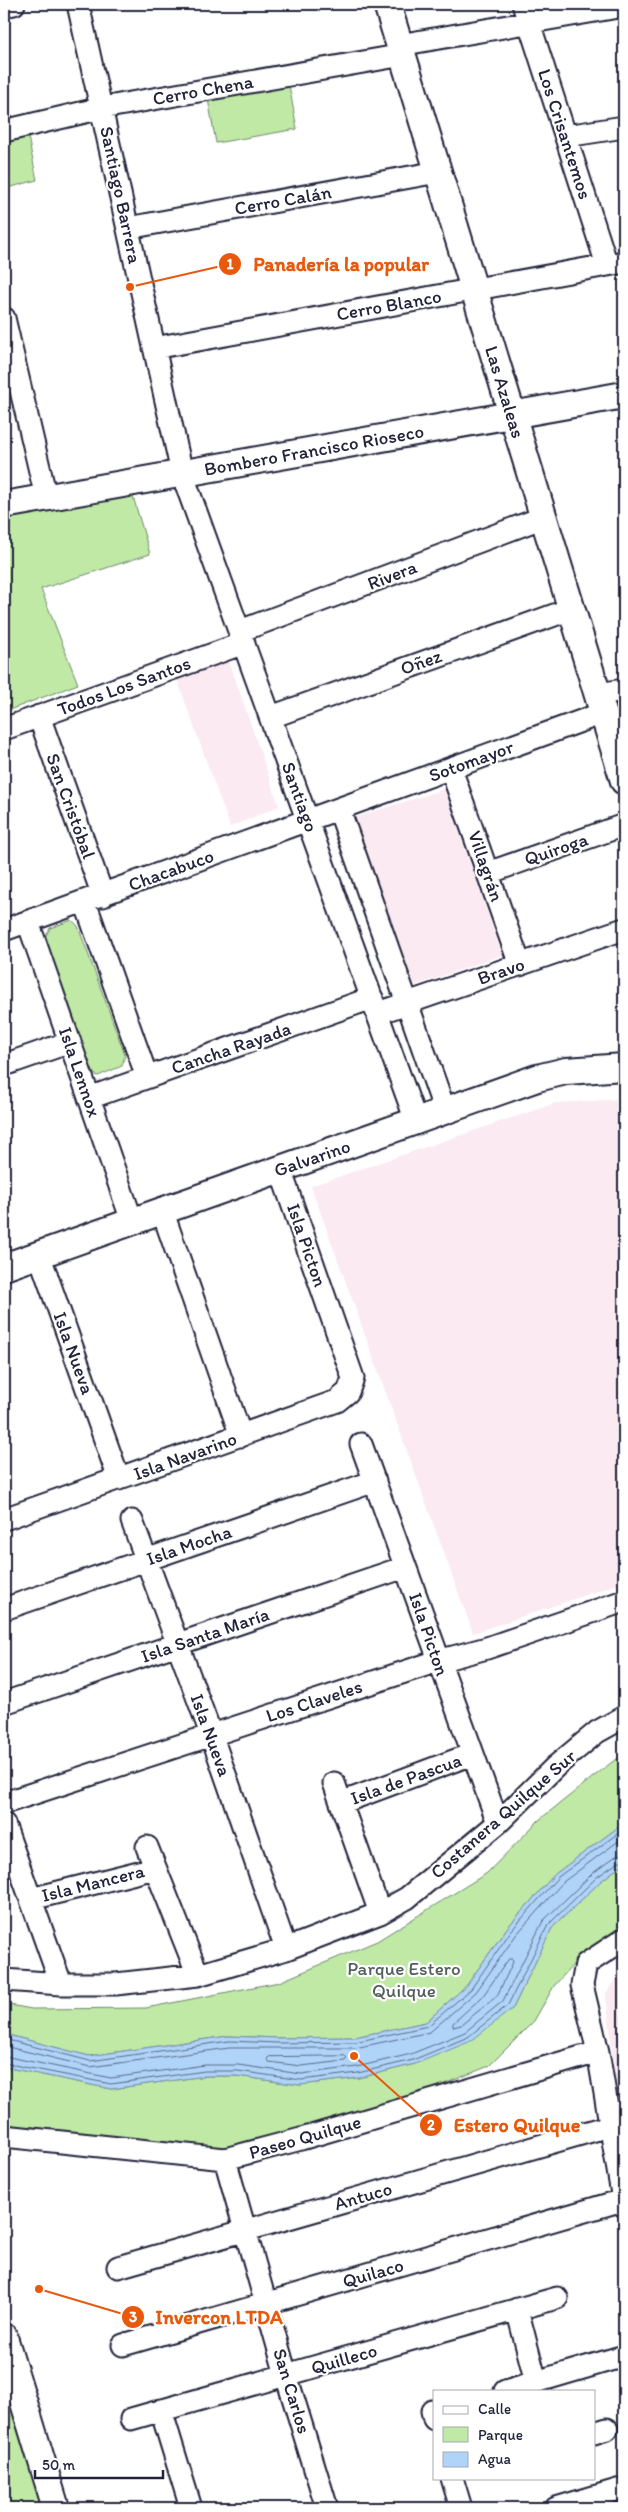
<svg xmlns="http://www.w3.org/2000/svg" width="628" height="2512" font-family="Itim,sans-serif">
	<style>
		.built { fill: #fbeaf1 }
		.green { fill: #bfe9a5; stroke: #708670 }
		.water { fill: #afd4f8; stroke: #778dac }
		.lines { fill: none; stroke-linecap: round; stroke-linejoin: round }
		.shore { stroke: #5a6987; stroke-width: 1 }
		.minor-casing { stroke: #22223b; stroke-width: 25 }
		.major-casing { stroke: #22223b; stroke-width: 30 }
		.minor { stroke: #fff; stroke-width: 21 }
		.major { stroke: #fff; stroke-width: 26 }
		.labels { text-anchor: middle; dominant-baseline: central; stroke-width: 4.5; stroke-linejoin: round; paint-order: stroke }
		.street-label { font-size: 19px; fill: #22223b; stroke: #fff }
		.park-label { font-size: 19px; fill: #515e5b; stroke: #fff }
		.leader { fill: none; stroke: #e8590c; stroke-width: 2 }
		.callout-dot { fill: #e8590c; stroke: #fff; stroke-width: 2 }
		.mark-label { font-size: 15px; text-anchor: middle; font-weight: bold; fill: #fff }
		.callout-label { font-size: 20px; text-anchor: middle; font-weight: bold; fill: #e8590c; stroke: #fff; stroke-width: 4.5; stroke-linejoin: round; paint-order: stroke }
	</style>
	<rect width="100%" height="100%" fill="#fff"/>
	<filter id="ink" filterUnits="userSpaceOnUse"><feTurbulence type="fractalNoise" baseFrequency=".02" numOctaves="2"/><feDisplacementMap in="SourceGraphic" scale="10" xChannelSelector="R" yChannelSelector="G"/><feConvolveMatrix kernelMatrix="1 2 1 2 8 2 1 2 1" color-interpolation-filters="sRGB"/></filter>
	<g filter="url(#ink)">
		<path class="built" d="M229,661L279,806L230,827L177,679Z
			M444,789L502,955L414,986L354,818Z
			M624,1099V1582L473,1633L311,1186L556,1103Z
			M624,1966V2138L620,2124L606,1993Z"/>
		<path class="green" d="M289,85L297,129L216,143L208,99Z
			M28,137L37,180L4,189V142Z
			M132,493L150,554L41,589L78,684L4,712V516Z
			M72,920L78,926L125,1055L122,1066L98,1076L92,1073L44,939L50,928Z
			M624,1755V1823L555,1874L507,1928L467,1985L426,2022L355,2037L277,2038L228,2036L89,2056L4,2034V2004L32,2009L146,2008L279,1982L377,1941L487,1873L539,1820L612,1762Z
			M624,1863V1924L581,1956L554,1986L534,2021L489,2066L397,2103L227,2150L4,2126V2067L111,2089L205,2076H237L300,2085L359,2078L415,2064L513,2008L552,1928L601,1881Z
			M4,2358L48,2508H4Z"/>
		<path class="water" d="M624,1823V1863L601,1881L552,1928L513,2008L471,2041L415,2064L359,2078L300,2085L237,2076H205L111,2089L4,2067V2034L89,2056L228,2036L277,2038L355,2037L426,2022L467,1985L507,1928L555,1874Z"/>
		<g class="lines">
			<path class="shore" d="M509,1959H512L513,1962L497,1996L461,2025L453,2027V2023L482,1997Z
				M4,2039L90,2061L229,2041L277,2043L355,2042L428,2026L471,1989L511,1931L558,1877L624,1829
				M4,2046L90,2067L229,2048H355L430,2032L476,1992L516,1935L563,1882L624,1837
				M4,2056L111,2078L205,2065H238L301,2074L357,2067L411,2054L465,2032L503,2001L543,1921L593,1873L616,1856L624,1854
				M345,2056L347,2058L345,2061L301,2066L269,2062L267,2059L269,2057Z
				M4,2063L111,2084L205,2071H238L301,2080L358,2073L413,2060L468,2037L508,2005L548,1925L597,1877L620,1861L624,1860"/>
			<g class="minor-casing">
				<path id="minor" d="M78,4L182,473L416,1121
					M523,4L607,265
					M4,6L14,4
					M399,45L624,6
					M4,131L102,108L403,55
					M566,136L624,127
					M128,228L438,172
					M4,318L46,497
					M154,348L624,262
					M240,631L544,517
					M598,694L624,690
					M39,716L103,896
					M271,717L571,609
					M4,729L244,643
					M451,769L520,965
					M339,809L445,1111
					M488,873L624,825
					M85,902L147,1077
					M28,922L132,1221
					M4,930L603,713
					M378,1013L624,929
					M4,1065L70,1042
					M89,1098L372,998
					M162,1210L241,1436
					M39,1254L119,1479
					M361,1444L498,1823
					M4,1519L337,1401L348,1392L353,1378L280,1169
					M132,1521L211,1734L286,1949
					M4,1609L375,1481
					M4,1703L405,1567
					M334,1783L380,1913
					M4,1803L438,1661L487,1648L624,1601
					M341,1803L472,1754
					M4,1824L61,1984
					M147,1847L198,1975
					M31,1899L155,1868
					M624,1939L586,1964L582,1985L598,2052L624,2206
					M4,1980L61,1984H116L198,1975L286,1949L380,1913L407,1898L498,1823L556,1766L597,1732L624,1717
					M4,2136L225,2159L301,2139L598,2052
					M225,2159L286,2375L327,2508
					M118,2267L609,2126
					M517,2309L536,2382
					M123,2345L623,2200
					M505,2391L624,2356
					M161,2410L191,2508
					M434,2411H432L434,2419
					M131,2419L557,2298
					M594,2433L607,2429
					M452,2478L461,2508
					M556,2508L624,2488"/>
			</g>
			<g class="major-casing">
				<path id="major" d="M387,4L624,781
					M4,505L624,395
					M4,1267L537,1078L566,1071L624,1067
					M4,2337L56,2508"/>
			</g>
			<use href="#minor" class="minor"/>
			<use href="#major" class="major"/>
		</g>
	</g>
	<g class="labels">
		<g class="street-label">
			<text transform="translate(203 90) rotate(-10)">Cerro Chena</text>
			<text transform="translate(565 134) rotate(72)">Los Crisantemos</text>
			<text transform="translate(121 195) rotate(78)">Santiago Barrera</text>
			<text transform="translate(283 200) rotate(-10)">Cerro Calán</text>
			<text transform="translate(389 305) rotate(-10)">Cerro Blanco</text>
			<text transform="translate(505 392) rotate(73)">Las Azaleas</text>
			<text transform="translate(314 450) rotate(-10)">Bombero Francisco Rioseco</text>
			<text transform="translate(392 575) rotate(-21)">Rivera</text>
			<text transform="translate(421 662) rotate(-20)">Oñez</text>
			<text transform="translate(124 686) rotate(-20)">Todos Los Santos</text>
			<text transform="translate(471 761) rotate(-20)">Sotomayor</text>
			<text transform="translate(300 797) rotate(70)">Santiago</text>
			<text transform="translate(71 806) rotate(70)">San Cristóbal</text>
			<text transform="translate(556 849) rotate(-19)">Quiroga</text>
			<text transform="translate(486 866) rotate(71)">Villagrán</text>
			<text transform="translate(171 870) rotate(-20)">Chacabuco</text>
			<text transform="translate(501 971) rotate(-19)">Bravo</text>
			<text transform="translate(231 1048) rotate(-19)">Cancha Rayada</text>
			<text transform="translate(80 1072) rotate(71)">Isla Lennox</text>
			<text transform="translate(312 1158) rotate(-19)">Galvarino</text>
			<text transform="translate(307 1245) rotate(71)">Isla Picton</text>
			<text transform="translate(74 1353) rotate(70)">Isla Nueva</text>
			<text transform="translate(185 1456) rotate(-20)">Isla Navarino</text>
			<text transform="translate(189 1545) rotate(-19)">Isla Mocha</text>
			<text transform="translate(429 1634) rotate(71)">Isla Picton</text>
			<text transform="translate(205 1635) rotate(-19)">Isla Santa María</text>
			<text transform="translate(314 1701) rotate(-18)">Los Claveles</text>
			<text transform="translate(211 1735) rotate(70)">Isla Nueva</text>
			<text transform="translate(406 1779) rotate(-20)">Isla de Pascua</text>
			<text transform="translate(503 1814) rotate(-41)">Costanera Quilque Sur</text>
			<text transform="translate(93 1883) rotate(-14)">Isla Mancera</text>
			<text transform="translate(305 2137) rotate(-16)">Paseo Quilque</text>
			<text transform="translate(363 2196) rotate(-16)">Antuco</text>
			<text transform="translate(373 2273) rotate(-16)">Quilaco</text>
			<text transform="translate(344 2359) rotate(-16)">Quilleco</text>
			<text transform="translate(292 2391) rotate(73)">San Carlos</text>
		</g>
		<g class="park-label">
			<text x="404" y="1968">Parque Estero<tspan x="404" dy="22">Quilque</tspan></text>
		</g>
	</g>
	<path class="leader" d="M130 287L230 264M354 2056L431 2125M39 2289L133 2317"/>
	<g class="callout-dot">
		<circle cx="130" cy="287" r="5"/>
		<circle cx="354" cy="2056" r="5"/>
		<circle cx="39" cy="2289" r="5"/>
		<circle cx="230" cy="264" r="12"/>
		<circle cx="431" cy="2125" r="12"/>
		<circle cx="133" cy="2317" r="12"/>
	</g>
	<g class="mark-label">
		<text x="230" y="269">1</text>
		<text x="431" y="2130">2</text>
		<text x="133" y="2322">3</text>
	</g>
	<g class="callout-label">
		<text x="341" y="271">Panadería la popular</text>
		<text x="517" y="2132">Estero Quilque</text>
		<text x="219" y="2324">Invercon LTDA</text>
	</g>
	<rect width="628" height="2512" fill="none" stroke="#fff" stroke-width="20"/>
	<rect x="10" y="10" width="608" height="2492" fill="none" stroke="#22223b" stroke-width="2" filter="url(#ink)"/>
	<rect x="433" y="2390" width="162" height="90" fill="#ffffff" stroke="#a7a7b1"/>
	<rect x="443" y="2406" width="25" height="8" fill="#ffffff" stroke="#a7a7b1"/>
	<text x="478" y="2414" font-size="15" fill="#22223b">Calle</text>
	<rect x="443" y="2427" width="25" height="15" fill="#bfe9a5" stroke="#a7a7b1"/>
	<text x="478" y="2440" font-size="15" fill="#22223b">Parque</text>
	<rect x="443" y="2452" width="25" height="15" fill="#afd4f8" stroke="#a7a7b1"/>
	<text x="478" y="2464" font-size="15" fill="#22223b">Agua</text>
	<path d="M35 2470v8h128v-8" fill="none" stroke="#22223b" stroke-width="2.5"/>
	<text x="42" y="2470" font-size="15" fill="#22223b" stroke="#ffffff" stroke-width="4" paint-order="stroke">50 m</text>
</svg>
